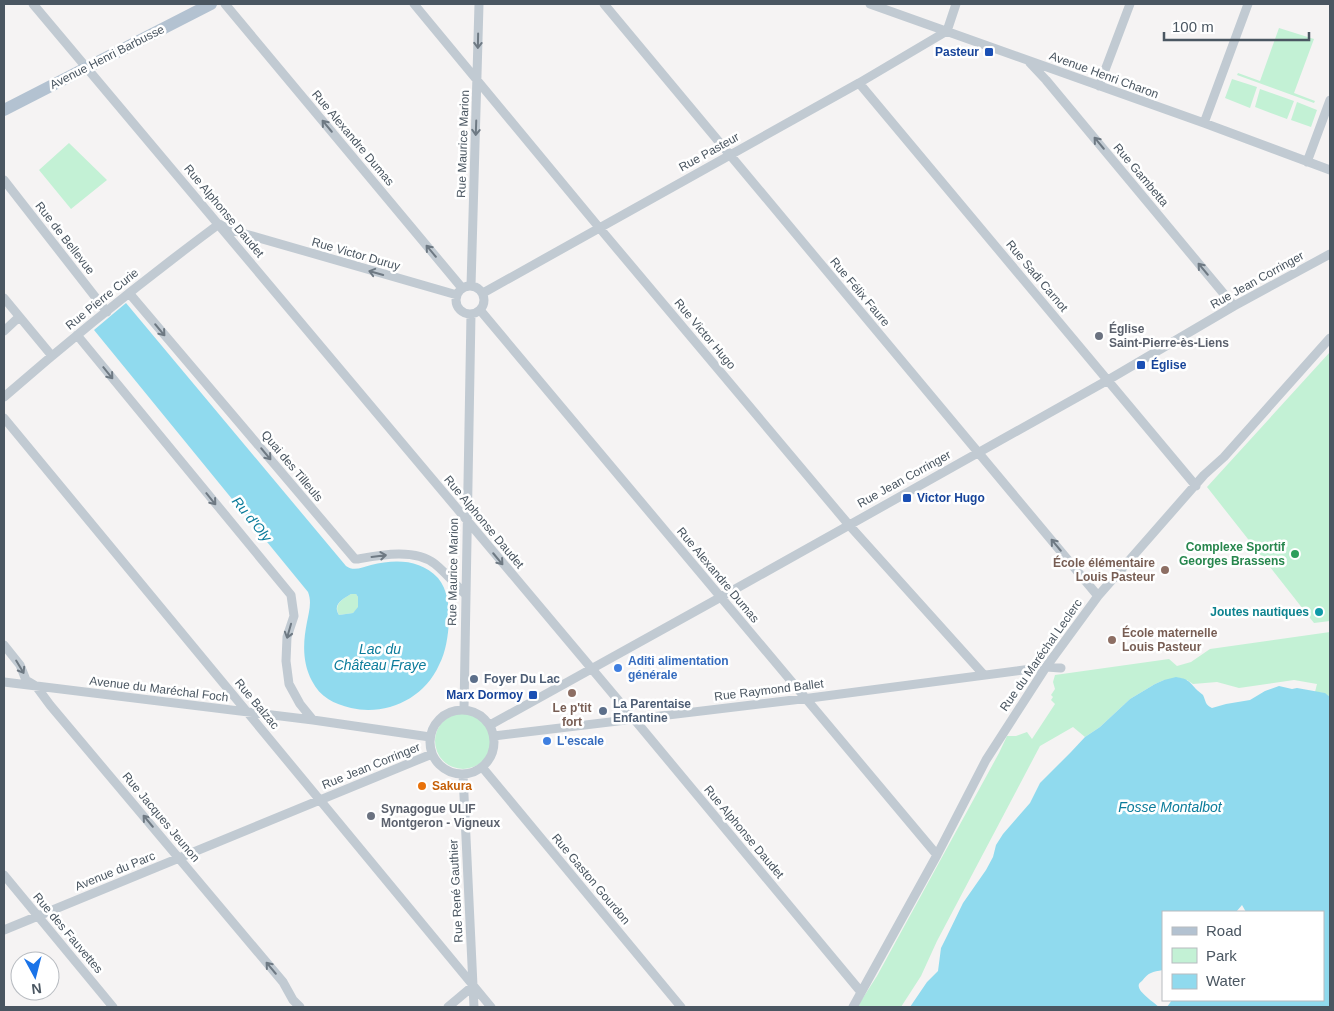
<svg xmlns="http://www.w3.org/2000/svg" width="1334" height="1011" font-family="Arial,sans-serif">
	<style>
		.green { fill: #c3f1d5 }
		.water { fill: #90daee; fill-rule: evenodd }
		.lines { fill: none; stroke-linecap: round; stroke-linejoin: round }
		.street { stroke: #c1cad2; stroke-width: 9 }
		.primary { stroke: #b3c2d1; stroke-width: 12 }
		.oneway { stroke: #6e7983 }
		.transit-dot { fill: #1a4fb4; stroke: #fff; stroke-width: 2 }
		.worship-dot { fill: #6b7280; stroke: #fff; stroke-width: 2 }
		.leisure-dot { fill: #2e9e5b; stroke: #fff; stroke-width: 2 }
		.education-dot { fill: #8d6e63; stroke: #fff; stroke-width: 2 }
		.culture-dot { fill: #0f9aa8; stroke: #fff; stroke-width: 2 }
		.shop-dot { fill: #3f7fe0; stroke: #fff; stroke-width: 2 }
		.service-dot { fill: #5c6f8a; stroke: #fff; stroke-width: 2 }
		.food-dot { fill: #e8710a; stroke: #fff; stroke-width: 2 }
		.labels { text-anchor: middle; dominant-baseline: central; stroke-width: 5; stroke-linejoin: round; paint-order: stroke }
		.transit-label { font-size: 12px; font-weight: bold; fill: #164399; stroke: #fff; text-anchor: end }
		.street-label { font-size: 12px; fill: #4a5661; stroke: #fff }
		.worship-label { font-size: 12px; font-weight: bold; fill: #5b616d; stroke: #fff; text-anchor: start }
		.leisure-label { font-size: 12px; font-weight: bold; fill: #27864d; stroke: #fff; text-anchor: end }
		.education-label { font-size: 12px; font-weight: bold; fill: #785e54; stroke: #fff; text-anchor: end }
		.culture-label { font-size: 12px; font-weight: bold; fill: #0d838f; stroke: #fff; text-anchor: end }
		.shop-label { font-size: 12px; font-weight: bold; fill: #366cbe; stroke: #fff; text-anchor: start }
		.service-label { font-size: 12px; font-weight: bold; fill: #4e5e75; stroke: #fff; text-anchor: start }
		.food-label { font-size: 12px; font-weight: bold; fill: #c56008; stroke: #fff; text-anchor: start }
		.water-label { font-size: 14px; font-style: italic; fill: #0c7c9b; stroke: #fff }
	</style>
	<rect width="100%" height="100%" fill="#f5f3f3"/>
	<path class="green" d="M1279,28L1314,39L1294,93L1315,101L1314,103L1237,75L1238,73L1260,81Z
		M1232,79L1257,87L1250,108L1225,98Z
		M1260,89L1294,101L1287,119L1255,107Z
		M1297,102L1317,110L1311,127L1291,120Z
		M69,143L107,180L71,209L39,170Z
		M1330,352V621L1314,623L1207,487Z
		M351,594H356L358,597L359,607L353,613L339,615C333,604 343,599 351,594Z
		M1330,632V697L1324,693L1315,692L1317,684L1294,680L1239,688L1217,682L1193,684L1187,680H1164L1155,684L1130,699L1100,727L1085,737L1073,727L1040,746L937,941L921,976L901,1007H857L877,976L999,753L1007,736H1016L1027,732L1032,739L1055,704L1051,700L1053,697L1051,695L1055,689L1053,682L1055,675L1169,659L1177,666L1191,662L1210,649Z
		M435 741a28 28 0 1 1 56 0a28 28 0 1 1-56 0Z"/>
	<path class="water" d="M126,303L346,566C354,572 362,567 371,565C395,559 420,559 438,578C448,590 449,607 449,621C448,636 446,652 439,665C424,699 386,716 351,708C334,704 320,697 312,681C302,662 303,642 307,622C309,612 312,602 308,592L94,330ZM351,594H356L358,597V607L353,613L339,615C332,604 343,599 351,594Z
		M1176,677C1188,679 1189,681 1197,690C1198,691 1202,694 1203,695C1206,701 1205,705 1212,708L1226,704L1250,700L1265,691L1279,686L1292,689L1297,688L1325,693L1330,697V1007H1167L1172,1000H1323V912H1246L1242,905L1236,912H1163V970C1152,972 1149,972 1142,981C1141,982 1140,982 1139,984C1136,991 1154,1002 1159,1007H910L927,982L938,971L941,948L947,936L963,903L986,870L993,857L996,845L1003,834L1030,803L1040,783L1071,752L1085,737L1100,727L1130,699L1155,684L1164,680Z"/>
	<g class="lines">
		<path class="street" d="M33,4L634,719L861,992
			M225,4L462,288
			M414,4L597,225L849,525L984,675
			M604,4L1098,596
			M870,4L1204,123L1330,170
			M1030,63L1046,80L1234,306
			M859,83L1196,486
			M1099,86L1130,4
			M1204,123L1248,4
			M1307,162L1330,100
			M4,180L107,312
			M456 300a14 14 0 1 1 28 0a14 14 0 1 1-28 0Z
			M471,286L479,4
			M129,293L355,559H358C380,555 415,548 435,564C445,572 456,585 465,594
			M483,293L859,83L947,31L956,4
			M4,298L52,356
			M480,310L937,855
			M4,331L19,317
			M77,335L291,595L294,616L287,637L286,661L289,684L300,704L313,720
			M4,397C73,337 145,279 219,224L228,229L249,235L457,295
			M4,418L491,1007
			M4,645L20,665L26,680L36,686L50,705L283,982L293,1000L300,1007
			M4,682L313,720L430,737
			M464,709L471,314
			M430 742a32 32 0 1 1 64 0a32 32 0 1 1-64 0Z
			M490,725L721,597L1108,380L1234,306L1330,254
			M494,736L810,698L1046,667L1061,668
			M482,767L681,1007
			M463,774L474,1007
			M4,875L113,1007
			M4,930L432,754
			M448,1007L473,986
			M853,1007L937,855L986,760L1046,667L1098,596L1204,475L1224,457L1330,338"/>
		<path class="primary" d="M4,110L211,4"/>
	</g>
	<defs><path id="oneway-shaft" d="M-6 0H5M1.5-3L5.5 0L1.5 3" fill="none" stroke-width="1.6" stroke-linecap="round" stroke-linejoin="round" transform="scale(1.25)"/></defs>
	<g class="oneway">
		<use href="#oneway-shaft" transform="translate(478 41) rotate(91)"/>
		<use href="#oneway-shaft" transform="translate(327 126) rotate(-130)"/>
		<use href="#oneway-shaft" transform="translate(476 128) rotate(92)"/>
		<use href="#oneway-shaft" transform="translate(1099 143) rotate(-130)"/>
		<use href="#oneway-shaft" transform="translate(431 251) rotate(-130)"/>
		<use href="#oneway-shaft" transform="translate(1203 269) rotate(-130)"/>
		<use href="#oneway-shaft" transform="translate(376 273) rotate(-164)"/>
		<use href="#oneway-shaft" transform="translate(160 330) rotate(50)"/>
		<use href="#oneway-shaft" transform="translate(108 373) rotate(51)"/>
		<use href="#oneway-shaft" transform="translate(266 454) rotate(50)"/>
		<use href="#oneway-shaft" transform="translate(211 499) rotate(51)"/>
		<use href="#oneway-shaft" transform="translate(1056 545) rotate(-130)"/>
		<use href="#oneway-shaft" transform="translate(379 556) rotate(-7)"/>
		<use href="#oneway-shaft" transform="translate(498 559) rotate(50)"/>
		<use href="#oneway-shaft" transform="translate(289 631) rotate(106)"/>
		<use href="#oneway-shaft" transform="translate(20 667) rotate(59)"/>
		<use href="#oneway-shaft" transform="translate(148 821) rotate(-130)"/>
		<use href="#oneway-shaft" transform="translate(271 968) rotate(-130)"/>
	</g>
	<g class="transit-dot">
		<rect x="984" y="47" width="10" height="10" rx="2.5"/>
		<rect x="1136" y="360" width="10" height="10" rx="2.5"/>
		<rect x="902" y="493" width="10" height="10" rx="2.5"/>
		<rect x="528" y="690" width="10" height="10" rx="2.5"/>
	</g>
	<g class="worship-dot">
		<circle cx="1099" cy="336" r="5"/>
		<circle cx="371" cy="816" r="5"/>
	</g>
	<circle class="leisure-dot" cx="1295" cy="554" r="5"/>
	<g class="education-dot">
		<circle cx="1165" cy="570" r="5"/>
		<circle cx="1112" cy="640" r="5"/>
		<circle cx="572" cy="693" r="5"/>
	</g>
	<circle class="culture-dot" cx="1319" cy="612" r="5"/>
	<g class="shop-dot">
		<circle cx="618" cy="668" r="5"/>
		<circle cx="547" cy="741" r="5"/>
	</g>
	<g class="service-dot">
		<circle cx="474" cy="679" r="5"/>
		<circle cx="603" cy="711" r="5"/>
	</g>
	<circle class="food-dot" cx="422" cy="786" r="5"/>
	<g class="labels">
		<g class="transit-label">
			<text x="979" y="52">Pasteur</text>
			<text x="1151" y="365" text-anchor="start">Église</text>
			<text x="917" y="498" text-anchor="start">Victor Hugo</text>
			<text x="523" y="695">Marx Dormoy</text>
		</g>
		<g class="street-label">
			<text transform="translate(107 57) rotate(-27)">Avenue Henri Barbusse</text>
			<text transform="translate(1104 75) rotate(20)">Avenue Henri Charon</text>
			<text transform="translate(353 138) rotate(50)">Rue Alexandre Dumas</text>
			<text transform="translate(463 144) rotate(-88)">Rue Maurice Marion</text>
			<text transform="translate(709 152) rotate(-29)">Rue Pasteur</text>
			<text transform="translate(1141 175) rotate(50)">Rue Gambetta</text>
			<text transform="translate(224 211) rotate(50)">Rue Alphonse Daudet</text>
			<text transform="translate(65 238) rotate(52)">Rue de Bellevue</text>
			<text transform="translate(356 254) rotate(16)">Rue Victor Duruy</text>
			<text transform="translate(1037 276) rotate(50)">Rue Sadi Carnot</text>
			<text transform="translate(1257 280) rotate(-29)">Rue Jean Corringer</text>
			<text transform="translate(860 292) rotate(50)">Rue Félix Faure</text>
			<text transform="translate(102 299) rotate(-39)">Rue Pierre Curie</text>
			<text transform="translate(705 334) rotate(50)">Rue Victor Hugo</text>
			<text transform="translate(292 466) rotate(50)">Quai des Tilleuls</text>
			<text transform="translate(904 479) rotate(-29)">Rue Jean Corringer</text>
			<text transform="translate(484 522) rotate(50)">Rue Alphonse Daudet</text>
			<text transform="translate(453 572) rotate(-89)">Rue Maurice Marion</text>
			<text transform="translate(718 575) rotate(50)">Rue Alexandre Dumas</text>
			<text transform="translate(1041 655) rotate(-55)">Rue du Maréchal Leclerc</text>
			<text transform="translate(159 689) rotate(7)">Avenue du Maréchal Foch</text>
			<text transform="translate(769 690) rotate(-7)">Rue Raymond Ballet</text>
			<text transform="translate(257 704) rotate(50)">Rue Balzac</text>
			<text transform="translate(371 766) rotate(-22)">Rue Jean Corringer</text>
			<text transform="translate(161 817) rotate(50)">Rue Jacques Jeunon</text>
			<text transform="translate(744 832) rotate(50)">Rue Alphonse Daudet</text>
			<text transform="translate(115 871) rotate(-22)">Avenue du Parc</text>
			<text transform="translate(591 879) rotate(50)">Rue Gaston Gourdon</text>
			<text transform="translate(456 891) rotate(-93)">Rue René Gauthier</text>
			<text transform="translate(68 933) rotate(50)">Rue des Fauvettes</text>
		</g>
		<g class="worship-label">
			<text x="1109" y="329">Église<tspan x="1109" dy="14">Saint-Pierre-ès-Liens</tspan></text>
			<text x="381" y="809">Synagogue ULIF<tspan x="381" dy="14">Montgeron - Vigneux</tspan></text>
		</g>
		<g class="leisure-label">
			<text x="1285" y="547">Complexe Sportif<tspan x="1285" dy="14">Georges Brassens</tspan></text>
		</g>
		<g class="education-label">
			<text x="1155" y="563">École élémentaire<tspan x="1155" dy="14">Louis Pasteur</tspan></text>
			<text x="1122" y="633" text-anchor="start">École maternelle<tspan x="1122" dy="14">Louis Pasteur</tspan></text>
			<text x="572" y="708" text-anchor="middle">Le p'tit<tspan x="572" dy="14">fort</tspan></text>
		</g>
		<g class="culture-label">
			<text x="1309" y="612">Joutes nautiques</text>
		</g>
		<g class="shop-label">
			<text x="628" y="661">Aditi alimentation<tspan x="628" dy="14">générale</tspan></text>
			<text x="557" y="741">L'escale</text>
		</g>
		<g class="service-label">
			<text x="484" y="679">Foyer Du Lac</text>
			<text x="613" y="704">La Parentaise<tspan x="613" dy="14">Enfantine</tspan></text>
		</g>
		<g class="food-label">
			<text x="432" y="786">Sakura</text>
		</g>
		<g class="water-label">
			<text transform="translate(252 519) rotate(51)">Ru d'Oly</text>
			<text x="380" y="649">Lac du<tspan x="380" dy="16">Château Fraye</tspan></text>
			<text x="1170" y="807">Fosse Montalbot</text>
		</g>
	</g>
	<rect width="1334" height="1011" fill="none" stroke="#4a5661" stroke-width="10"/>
	<rect x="1162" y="911" width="162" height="90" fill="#ffffff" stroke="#b7bbc0"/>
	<rect x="1172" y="927" width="25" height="8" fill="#b3c2d1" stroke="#b7bbc0"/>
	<text x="1206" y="936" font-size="15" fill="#4a5661">Road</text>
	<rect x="1172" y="948" width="25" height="15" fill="#c3f1d5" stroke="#b7bbc0"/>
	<text x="1206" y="961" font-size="15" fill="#4a5661">Park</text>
	<rect x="1172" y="974" width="25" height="15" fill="#90daee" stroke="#b7bbc0"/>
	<text x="1206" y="986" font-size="15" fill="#4a5661">Water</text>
	<g transform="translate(35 976) rotate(173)"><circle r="24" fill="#ffffff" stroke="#b7bbc0"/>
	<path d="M0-4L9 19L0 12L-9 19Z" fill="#1a73e8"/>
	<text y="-8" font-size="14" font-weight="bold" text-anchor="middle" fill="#4a5661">N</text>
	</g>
	<path d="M1164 32v8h145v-8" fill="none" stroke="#4a5661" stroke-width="2.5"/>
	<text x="1172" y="32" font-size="15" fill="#4a5661" stroke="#ffffff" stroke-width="4" paint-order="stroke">100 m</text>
</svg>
